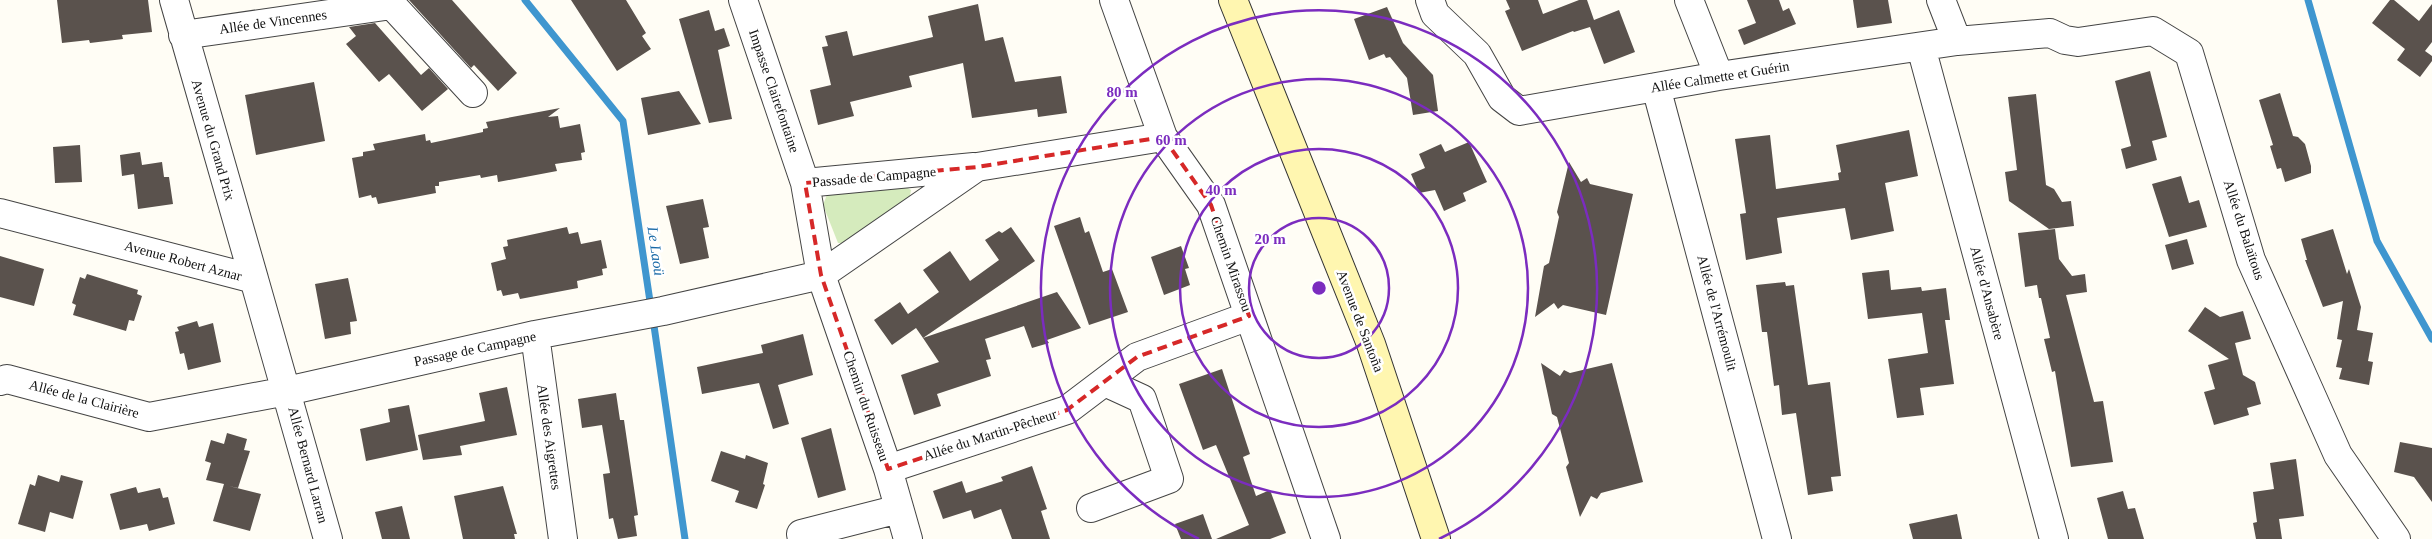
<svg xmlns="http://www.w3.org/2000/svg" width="2432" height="539" font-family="Georgia,serif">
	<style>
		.green { fill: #d5ebbd }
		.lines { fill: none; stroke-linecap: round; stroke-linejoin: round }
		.stream { stroke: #3f96cf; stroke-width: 7 }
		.building { fill: #5a524d }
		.minor-casing { stroke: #444; stroke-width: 30 }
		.secondary-casing { stroke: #333; stroke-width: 30 }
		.minor { stroke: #fff; stroke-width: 28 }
		.secondary { stroke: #fff6b0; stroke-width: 28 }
		.marked { fill: none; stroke: #d62828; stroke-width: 4; stroke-dasharray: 10 6; stroke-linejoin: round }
		.ring { fill: none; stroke: #7b2cbf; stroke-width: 2.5 }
		.labels { text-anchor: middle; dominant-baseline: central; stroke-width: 5; stroke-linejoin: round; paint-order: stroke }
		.street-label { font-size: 14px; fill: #111; stroke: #fff }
		.water-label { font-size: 15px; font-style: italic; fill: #1768a6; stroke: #fff }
		.centre { fill: #7b2cbf; stroke: #fff; stroke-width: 2.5 }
		.ring-label { font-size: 15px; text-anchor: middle; font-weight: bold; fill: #7b2cbf; stroke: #fff; stroke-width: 5; stroke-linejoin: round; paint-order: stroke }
	</style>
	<rect width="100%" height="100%" fill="#fffdf5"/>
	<path class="green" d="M903,185L911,190L909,201L847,243H838L823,205L828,192Z"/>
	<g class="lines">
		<path class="stream" d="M525,0L623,121L651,308
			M2308,0L2377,241L2432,339
			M653,319L685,539"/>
	</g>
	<path class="building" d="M57,0H148L152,32L122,35L123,39L90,43L89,40L62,43Z
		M409,0H452L517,73L498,91L474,65L471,68Z
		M571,0H626L646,33L642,36L651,49L617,71Z
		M1506,0H1538L1543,14L1579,0H1587L1594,20L1619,10L1635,52L1604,64L1590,27L1574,32L1573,31L1522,51L1505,11L1510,9Z
		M1747,0H1779L1783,11L1789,8L1796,24L1744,45L1738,30L1756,23Z
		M1853,0H1888L1892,23L1857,28Z
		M2390,0H2394L2419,21L2432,4V42L2425,51L2432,56V61L2420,77L2397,60L2405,49L2372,23Z
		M978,4L985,41L1003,37L1015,82L1061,76L1067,113L1038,117L1037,109L972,118L963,63L909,76L912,87L850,102L854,116L818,125L810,90L831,85L822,47L828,46L825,36L847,31L853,56L933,37L928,16Z
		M1387,7L1403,43L1433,75L1438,111L1413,115L1407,78L1390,57L1386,58L1384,54L1369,60L1354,19Z
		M709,10L715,31L724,28L730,46L718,50L732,119L709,123L679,19Z
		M375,23L421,75L429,68L448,89L422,111L389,74L379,82L346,44L356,36L349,27Z
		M2150,71L2167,137L2152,141L2157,160L2126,169L2121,149L2131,146L2115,81Z
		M314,82L325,141L256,155L245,95Z
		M679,91L701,124L648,135L641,98Z
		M2280,93L2293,136L2298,137L2305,144L2311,166V173L2285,182L2281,168L2277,169L2270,146L2273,145L2259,100Z
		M2036,94L2046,185L2054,189L2062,202L2071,201L2074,226L2049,229L2009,201L2005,172L2017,170L2008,97Z
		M560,108L548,117L558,116L560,128L580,124L585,152L581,153L582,160L555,164L557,171L498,182L497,175L481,178L480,175L439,182V186H435L436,193L378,204L376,197L372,198L371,195L359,198L352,158L363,156V152L375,150L373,144L425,134L426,141L430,140L431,143L483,132V129L488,128L486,122Z
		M1909,130L1918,176L1885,183L1894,231L1851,240L1845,208L1777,218L1782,253L1746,260L1740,214L1746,213L1735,139L1770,135L1776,189L1839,180L1838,173L1841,172L1836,145Z
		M1469,142L1487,182L1463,193L1466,201L1444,211L1435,190L1419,193L1411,174L1425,168L1419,154L1441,144L1445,152Z
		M80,145L82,182L55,183L53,147Z
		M140,152L142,165L162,162L164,177H169L173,204L138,209L134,174L122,176L120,155Z
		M1569,162L1581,182L1587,178L1590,184L1633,194L1606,315L1563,305L1558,309L1554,303L1535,317L1544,266L1549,263L1559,217L1557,212Z
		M2181,176L2189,203L2199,200L2207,227L2169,237L2152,184Z
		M703,199L709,227L703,228L709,258L680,264L666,206Z
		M1080,217L1085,233L1089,231L1103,272L1112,269L1128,312L1089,325L1054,226Z
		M567,227L569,234L578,232L581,244L601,240L607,268L602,269L603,275L577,281L578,288L520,299L518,293L503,296L501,290L497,291L491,263L506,259L503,247L508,246L507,240Z
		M1011,227L1035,261L923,338L916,328L892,345L874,320L900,302L908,314L939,292L923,270L950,251L970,281L999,260L985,240L999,231L1002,233Z
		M2055,229L2059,259L2072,276L2085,274L2087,292L2066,295L2094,402L2103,401L2113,462L2071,467L2055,371L2052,372L2044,339L2050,338L2041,298H2039L2037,285L2025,287L2018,233Z
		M2333,229L2347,274L2349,269L2361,307L2357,330L2373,333L2368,361L2373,362L2369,385L2339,379L2342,368L2336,367L2342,340L2337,339L2343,301L2323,307L2305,260H2307L2301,239Z
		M2187,239L2194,264L2172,270L2165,245Z
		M1181,246L1189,268L1185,269L1190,285L1164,295L1151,257Z
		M0,256L44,269L34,306L0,297Z
		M1889,270L1891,290L1921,287L1922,291L1946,288L1950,320H1945L1954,384L1920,388L1924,415L1897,418L1888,359L1928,353L1922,313L1868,319L1862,273Z
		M87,274L138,290L137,294L142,296L134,321L129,320L126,331L73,315L76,305L72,303L80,277L85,279Z
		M348,278L357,321L350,322L351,334L325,339L315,284Z
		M1785,282L1786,286L1794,285L1808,385L1830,382L1841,476L1831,477L1833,491L1808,495L1796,413L1782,415L1779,385L1774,386L1767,332H1762L1756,285Z
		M1057,292L1081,328L1047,340L1049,343L1032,348L1024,326L985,339L991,359L986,360L991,376L937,394L941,406L914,415L901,375L939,362L923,338Z
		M2205,307L2220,317L2243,311L2251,339L2235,343L2243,375L2255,382L2261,404L2247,408L2249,415L2214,425L2204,392L2215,389L2208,365L2229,359L2188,331Z
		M197,321L199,327L213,323L221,362L188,370L184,353L180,354L175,332L179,331L177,327Z
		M803,334L813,375L778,385L789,424L773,429L759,383L702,394L697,367L763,353L761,345Z
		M1541,363L1560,376L1564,370L1570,373L1612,363L1643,482L1601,493L1597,499L1591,496L1580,517L1566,467L1569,463L1557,417L1552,414Z
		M1222,369L1250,454L1243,457L1256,496L1270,490L1286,533L1270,539H1216L1249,525L1216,445L1203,450L1179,384Z
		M507,387L517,435L460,446L462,455L423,460L418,435L485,421L479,393Z
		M616,393L620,420H624L625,427L638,515L634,516L637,536L618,539L613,518L609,519L603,474L610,473L602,425L582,428L578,399Z
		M409,405L418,450L366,461L360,429L390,422L388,409Z
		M831,428L846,490L818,498L801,438Z
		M227,433L247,439L244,450L250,451L238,488L229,486L261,494L250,531L213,521L224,484L206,480L211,463L205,461L211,440L224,444Z
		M2400,442L2432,448V502L2414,477L2394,472Z
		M721,451L745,459L746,455L768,463L763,484L765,485L757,509L735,502L739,491L711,481Z
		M2296,459L2304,516L2279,519L2282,539H2256L2253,523L2257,522L2253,492L2274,489L2270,463Z
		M1032,466L1047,509L1041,511L1050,539H1012L1001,509L974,519L971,510L943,519L933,491L962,481L966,493L1003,481L1001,477Z
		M38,475L59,482L61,475L83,481L73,519L50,512L45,532L18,524L30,484L35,486Z
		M503,486L517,534H514L515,539H463L454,496Z
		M136,487L138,493L160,488L163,498L168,497L175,524L149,531L147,524L120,530L110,494Z
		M2123,491L2128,509L2135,508L2144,539H2108L2097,498Z
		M402,506L410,539H382L375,512Z
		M1203,514L1212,539H1181L1175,524Z
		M1957,514L1962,539H1913L1909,524Z"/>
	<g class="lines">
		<g class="minor-casing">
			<path id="minor" d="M174,0L254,279
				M743,0L805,183
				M1114,0L1163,137L1211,205L1326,539
				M1430,0L1435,14L1477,54L1502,98L1519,111L1719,76L1957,41L2050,33L2065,40L2078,42L2153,31L2189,53L2251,260L2338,455L2396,539
				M1689,0L1719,76
				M1941,0L1957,41
				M183,35L392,5L473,93
				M1921,47L2054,539
				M1656,87L1777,539
				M0,213L254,279L328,539
				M535,335L563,539
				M0,381L7,379L149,417L287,391L535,335L663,311L821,275L977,167L1163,137
				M888,469L1067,410L1137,357L1249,316
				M1091,508L1169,479L1142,399L1105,382
				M802,539L801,534L899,509
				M908,539L888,469L821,275L805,183L974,167"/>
		</g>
		<g class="secondary-casing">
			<path id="secondary" d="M1233,0L1371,344L1436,539"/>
		</g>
		<use href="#minor" class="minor"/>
		<use href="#secondary" class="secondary"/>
	</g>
	<path class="marked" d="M1163,137L1211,205L1249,316L1137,357L1067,410L888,469L821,275L805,183L977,167Z"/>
	<g class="ring">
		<circle cx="1319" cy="288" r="70"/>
		<circle cx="1319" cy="288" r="139"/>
		<circle cx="1319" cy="288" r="209"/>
		<path d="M1199 539A278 278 0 1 1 1439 539"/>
	</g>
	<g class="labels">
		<g class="street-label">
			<text transform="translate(273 22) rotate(-8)">Allée de Vincennes</text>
			<text transform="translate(1720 77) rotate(-9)">Allée Calmette et Guérin</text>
			<text transform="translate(774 91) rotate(71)">Impasse Clairefontaine</text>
			<text transform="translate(213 140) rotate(74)">Avenue du Grand Prix</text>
			<text transform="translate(874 177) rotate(-5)">Passade de Campagne</text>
			<text transform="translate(2244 230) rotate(72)">Allée du Balaïtous</text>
			<text transform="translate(183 261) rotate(15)">Avenue Robert Aznar</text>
			<text transform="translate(1231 264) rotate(71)">Chemin Mirassou</text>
			<text transform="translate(1987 293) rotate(75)">Allée d'Ansabère</text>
			<text transform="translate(1717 313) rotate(75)">Allée de l'Arrémoulit</text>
			<text transform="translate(1360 321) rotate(69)">Avenue de Santoña</text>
			<text transform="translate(475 349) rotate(-12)">Passage de Campagne</text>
			<text transform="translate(84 399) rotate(15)">Allée de la Clairière</text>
			<text transform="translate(866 406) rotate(71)">Chemin du Ruisseau</text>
			<text transform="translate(990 435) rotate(-18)">Allée du Martin-Pêcheur</text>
			<text transform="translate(549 437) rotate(82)">Allée des Aigrettes</text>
			<text transform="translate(308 465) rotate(75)">Allée Bernard Larran</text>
		</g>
		<g class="water-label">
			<text transform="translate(656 251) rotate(82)">Le Laoü</text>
		</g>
	</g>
	<circle cx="1319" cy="288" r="8" class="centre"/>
	<g class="ring-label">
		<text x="1122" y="97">80 m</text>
		<text x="1171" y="145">60 m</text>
		<text x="1221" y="195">40 m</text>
		<text x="1270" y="244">20 m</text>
	</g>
</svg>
